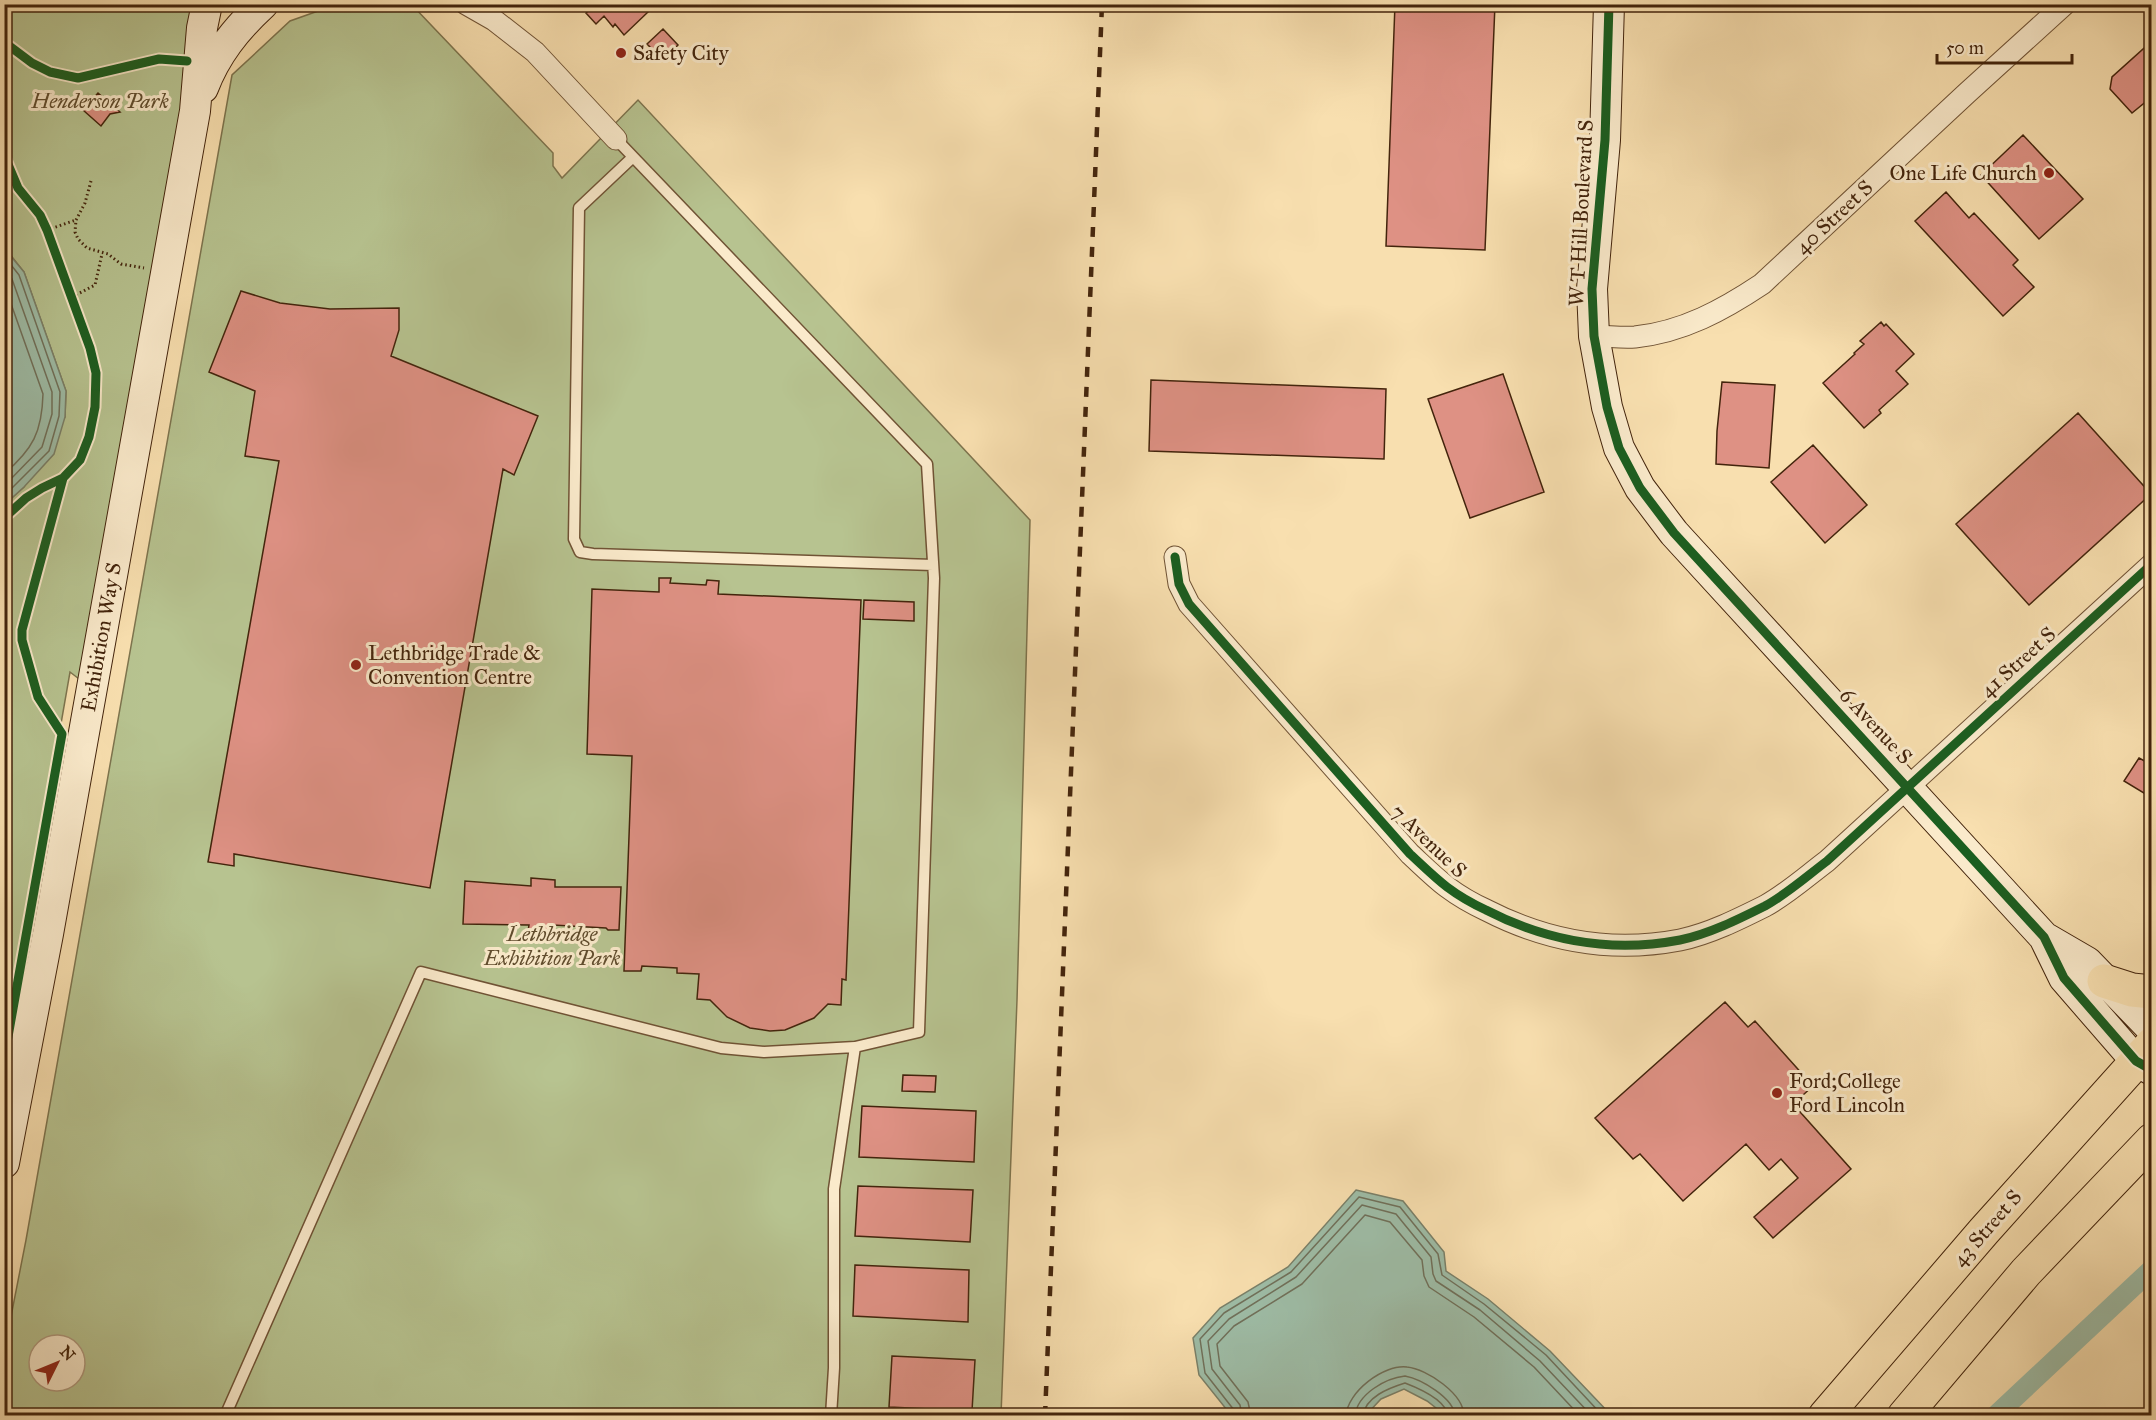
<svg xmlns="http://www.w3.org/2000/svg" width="2156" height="1420" font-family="'IM FELL Great Primer',serif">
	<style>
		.green { fill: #b7c390; stroke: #7d744e; stroke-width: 1.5; fill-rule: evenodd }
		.water { fill: #9ebda7; stroke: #7a8069; stroke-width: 1.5 }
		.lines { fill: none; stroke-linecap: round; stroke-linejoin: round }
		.shore { stroke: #70705a; stroke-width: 1.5 }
		.canal { stroke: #9ebda7; stroke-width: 20 }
		.building { fill: #de9184; stroke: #43240c; stroke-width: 1.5 }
		.lane-casing { stroke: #705335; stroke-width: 13 }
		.street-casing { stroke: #705335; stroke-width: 23 }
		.secondary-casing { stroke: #43240c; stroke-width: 32 }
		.highway-casing { stroke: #43240c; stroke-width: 35 }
		.path { stroke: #43240c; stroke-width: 3; stroke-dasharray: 1.5 3; stroke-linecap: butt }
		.lane { stroke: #faeacb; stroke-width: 10 }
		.street { stroke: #faeacb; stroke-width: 21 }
		.secondary { stroke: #faeacb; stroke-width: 30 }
		.highway { stroke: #f8dfaf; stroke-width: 33 }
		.rail { stroke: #43240c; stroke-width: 4.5; stroke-dasharray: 10 10; stroke-linecap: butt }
		.cycleway-casing { stroke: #faeacb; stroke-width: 13 }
		.cycleway { stroke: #1b5e20; stroke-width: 9 }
		.poi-dot { fill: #8f2418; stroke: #faeacb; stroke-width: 2 }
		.labels { text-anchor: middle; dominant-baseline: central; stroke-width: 6; stroke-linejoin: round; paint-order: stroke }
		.poi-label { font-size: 21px; fill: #43240c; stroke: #faeacb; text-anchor: start }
		.park-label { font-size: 21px; font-style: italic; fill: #604c2d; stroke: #faeacb }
		.street-label { font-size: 21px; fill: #43240c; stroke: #faeacb }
	</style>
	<rect width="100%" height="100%" fill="#f8dfaf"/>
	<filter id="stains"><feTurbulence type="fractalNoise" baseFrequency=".00333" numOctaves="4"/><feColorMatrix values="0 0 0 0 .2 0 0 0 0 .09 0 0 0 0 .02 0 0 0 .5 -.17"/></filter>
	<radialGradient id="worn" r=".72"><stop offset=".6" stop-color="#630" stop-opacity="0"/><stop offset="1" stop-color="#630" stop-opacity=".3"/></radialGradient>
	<path class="green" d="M5,5H207L92,689L70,672L5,1045V504L24,487L65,417L66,391L24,272L5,248Z
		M335,5H412L553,153V166L562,178L638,100L1030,520L1017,1000L1001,1415L5,1416V1347L26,1240L232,75L290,21ZM39,1345H75V1381H39Z"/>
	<path class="water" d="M4,248L24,272L66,391L65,417L54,454L24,487L5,504Z
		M1356,1190L1403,1201L1444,1252L1446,1271L1488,1299L1550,1351L1611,1415H1445L1427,1401L1404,1389L1381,1399L1366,1415H1231L1199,1375L1193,1338L1220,1308L1288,1267Z"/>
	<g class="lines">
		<path class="shore" d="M4,256L19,275L60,392L59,416L49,451L4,496
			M4,269L12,279L52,392V414L42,447L4,486
			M4,284L43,394C42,432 33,449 4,474
			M1235,1416L1234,1410L1205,1373L1200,1339L1224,1313L1291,1272L1359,1197L1400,1207L1438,1254L1442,1275L1484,1304L1546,1355L1603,1416
			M1242,1416L1240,1405L1212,1369L1208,1341L1229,1319L1296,1277L1362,1205L1396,1214L1431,1257L1433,1274L1436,1281L1480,1310L1540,1361L1592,1416
			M1251,1416L1248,1402L1220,1366L1217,1344L1234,1326L1302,1284L1365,1215L1390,1222L1422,1260L1424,1276L1429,1287L1474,1317L1534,1367L1580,1416
			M1346,1416C1347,1392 1384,1364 1407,1367C1427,1369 1464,1394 1464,1416
			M1355,1416C1357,1394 1386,1378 1405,1376C1421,1379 1454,1398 1455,1416
			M1363,1416C1365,1397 1389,1388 1405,1383C1418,1388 1446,1400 1448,1416"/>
		<path class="canal" d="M1995,1416L2152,1269"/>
	</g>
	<path class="building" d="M593,4H641L648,12L624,35L615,24L613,27L604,16L596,24L586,13L594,6Z
		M1395,4H1495L1485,250L1386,246Z
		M663,29L678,45L663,60L647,44Z
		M2152,41V104L2148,100L2132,113L2110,89L2112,77Z
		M98,93L120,112L110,114L101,126L83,110Z
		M2023,135L2083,199L2039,239L1981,175Z
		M1946,192L1969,218L1974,213L2018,260L2013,265L2034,287L2003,316L1915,221Z
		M241,291L280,303L330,309L399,308V330L391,356L538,416L514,475L503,469L430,888L234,854V866L208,862L279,461L245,456L255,391L209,372Z
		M1881,322L1884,326L1886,324L1914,354L1896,371L1908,384L1879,410L1881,413L1864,428L1823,383L1855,354L1854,353L1864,344L1860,341Z
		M1503,374L1544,492L1470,518L1428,399Z
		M1151,380L1386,389L1384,459L1149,451Z
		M1722,382L1775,385L1769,468L1716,464L1717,431Z
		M2078,413L2151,494L2029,605L1956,524Z
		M1813,445L1867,505L1825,543L1771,482Z
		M659,578H671L670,583L706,585L707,580L719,581L718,594L861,600L846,980L842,979L841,1005L828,1004L814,1018L785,1030L770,1031L750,1028L727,1017L710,1000L697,999L699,974L677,973V968L642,966L641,971H624L632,756L587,754L592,589L659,592Z
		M864,600L914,602V621L863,619Z
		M2139,758L2152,765V798L2124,781Z
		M531,878L555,880V887H621L619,930H608L606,928L553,925V934L528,931L529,925L463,924L465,881L531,886Z
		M1725,1002L1748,1027L1755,1021L1813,1086L1793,1104L1851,1169L1773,1238L1754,1217L1798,1178L1781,1159L1769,1170L1746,1144L1683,1201L1640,1154L1633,1159L1595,1118Z
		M903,1075L936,1076L935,1092L902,1091Z
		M862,1106L976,1111L974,1162L859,1157Z
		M858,1186L973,1190L970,1242L855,1236Z
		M855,1265L969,1270L968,1322L853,1316Z
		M892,1356L975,1360L972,1411L889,1407Z
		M899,1411L938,1413V1416H899Z"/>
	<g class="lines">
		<g class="lane-casing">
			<path id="lane" d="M633,157L579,208L574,539L580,552L593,554L933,565
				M225,1416L421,972L721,1048L764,1052L855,1047L919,1032L934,578L927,464L616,139
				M831,1416L834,1368V1189L855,1047"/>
		</g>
		<g class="street-casing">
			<path id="street" d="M466,4L494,20L535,52L616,139
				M1594,336C1607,336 1622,338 1635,337C1683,332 1723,310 1762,284L1967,93L2065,4
				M1175,557L1179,584L1189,604L1410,854C1422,865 1434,877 1447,887C1459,896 1473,904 1486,910C1548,942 1612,953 1680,940C1709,934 1739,919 1765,906C1787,894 1807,876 1827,861L2152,564"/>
		</g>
		<g class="secondary-casing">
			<path id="secondary" d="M1609,4L1605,140L1592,289L1594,336L1607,407L1619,448L1640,488L1674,533L2044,937L2064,978L2136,1061L2152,1070
				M203,88C216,54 236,29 263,4
				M2044,937L2087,962L2152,1029
				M4,1163L48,934L195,111L202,28L207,4"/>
		</g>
		<g class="highway-casing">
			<path id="highway" d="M2104,981L2132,990L2152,992
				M1825,1416L1984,1231L2152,1044
				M1904,1416L2026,1272L2152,1140"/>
		</g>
		<path class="path" d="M91,181L85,203L76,220L75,232L78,239L87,248L108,254L121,264L144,268
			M47,230L76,220
			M72,297L95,285L102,254"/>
		<use href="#lane" class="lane"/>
		<use href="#street" class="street"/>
		<use href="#secondary" class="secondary"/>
		<use href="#highway" class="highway"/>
		<path class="rail" d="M1045,1416L1102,4"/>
		<g class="cycleway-casing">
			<path id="cycleway" d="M1609,4L1605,140L1592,289L1594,336L1607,407L1619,448L1640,488L1674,533L2044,937L2064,978L2136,1061L2152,1070
				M4,42L32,63L50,72L78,78L159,59L187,61
				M4,155L18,188L40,215L47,230L90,348L96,373L95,407L89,437L80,460L63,478L42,488L26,498L4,518
				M1175,557L1179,584L1189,604L1410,854C1422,865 1434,877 1447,887C1459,896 1473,904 1486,910C1548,942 1612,953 1680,940C1709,934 1739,919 1765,906C1787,894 1807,876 1827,861L2152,564
				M4,1059L62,734L38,697L22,640V630L63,478"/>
		</g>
		<use href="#cycleway" class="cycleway"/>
	</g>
	<g class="poi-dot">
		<circle cx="621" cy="53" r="6"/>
		<circle cx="2049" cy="173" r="6"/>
		<circle cx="356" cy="665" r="6"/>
		<circle cx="1777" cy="1093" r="6"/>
	</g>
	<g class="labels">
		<g class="poi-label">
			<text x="633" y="53">Safety City</text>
			<text x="2037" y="173" text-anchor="end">One Life Church</text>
			<text x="368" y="653">Lethbridge Trade &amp;<tspan x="368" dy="24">Convention Centre</tspan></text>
			<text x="1789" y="1081">Ford;College<tspan x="1789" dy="24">Ford Lincoln</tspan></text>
		</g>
		<g class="park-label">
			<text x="100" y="101">Henderson Park</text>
			<text x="552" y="934">Lethbridge<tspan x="552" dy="24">Exhibition Park</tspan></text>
		</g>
		<g class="street-label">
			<text transform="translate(1581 213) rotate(-87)">W T Hill Boulevard S</text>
			<text transform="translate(1834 217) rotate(-43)">40 Street S</text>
			<text transform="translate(101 637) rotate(-80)">Exhibition Way S</text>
			<text transform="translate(2018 662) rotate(-42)">41 Street S</text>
			<text transform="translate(1876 726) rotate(47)">6 Avenue S</text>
			<text transform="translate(1429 841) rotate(44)">7 Avenue S</text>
			<text transform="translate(1987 1228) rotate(-49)">43 Street S</text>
		</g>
	</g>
	<rect width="2156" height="1420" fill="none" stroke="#f8dfaf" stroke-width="24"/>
	<rect x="6" y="6" width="2144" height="1408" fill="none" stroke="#43240c" stroke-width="3"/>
	<rect x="12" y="12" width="2132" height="1396" fill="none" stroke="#43240c" stroke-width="1.5"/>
	<g transform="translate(57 1363) rotate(47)"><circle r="28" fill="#faeacb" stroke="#b19b7f" stroke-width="1.5"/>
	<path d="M0-4.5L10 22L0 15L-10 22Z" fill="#8f2418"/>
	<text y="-9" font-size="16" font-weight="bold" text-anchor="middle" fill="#43240c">N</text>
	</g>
	<path d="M1937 54v9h135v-9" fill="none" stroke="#43240c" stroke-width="3"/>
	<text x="1946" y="54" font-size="18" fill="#43240c" stroke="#faeacb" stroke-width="4.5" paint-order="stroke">50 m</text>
	<rect width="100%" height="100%" filter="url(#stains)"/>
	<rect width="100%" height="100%" fill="url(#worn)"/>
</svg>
